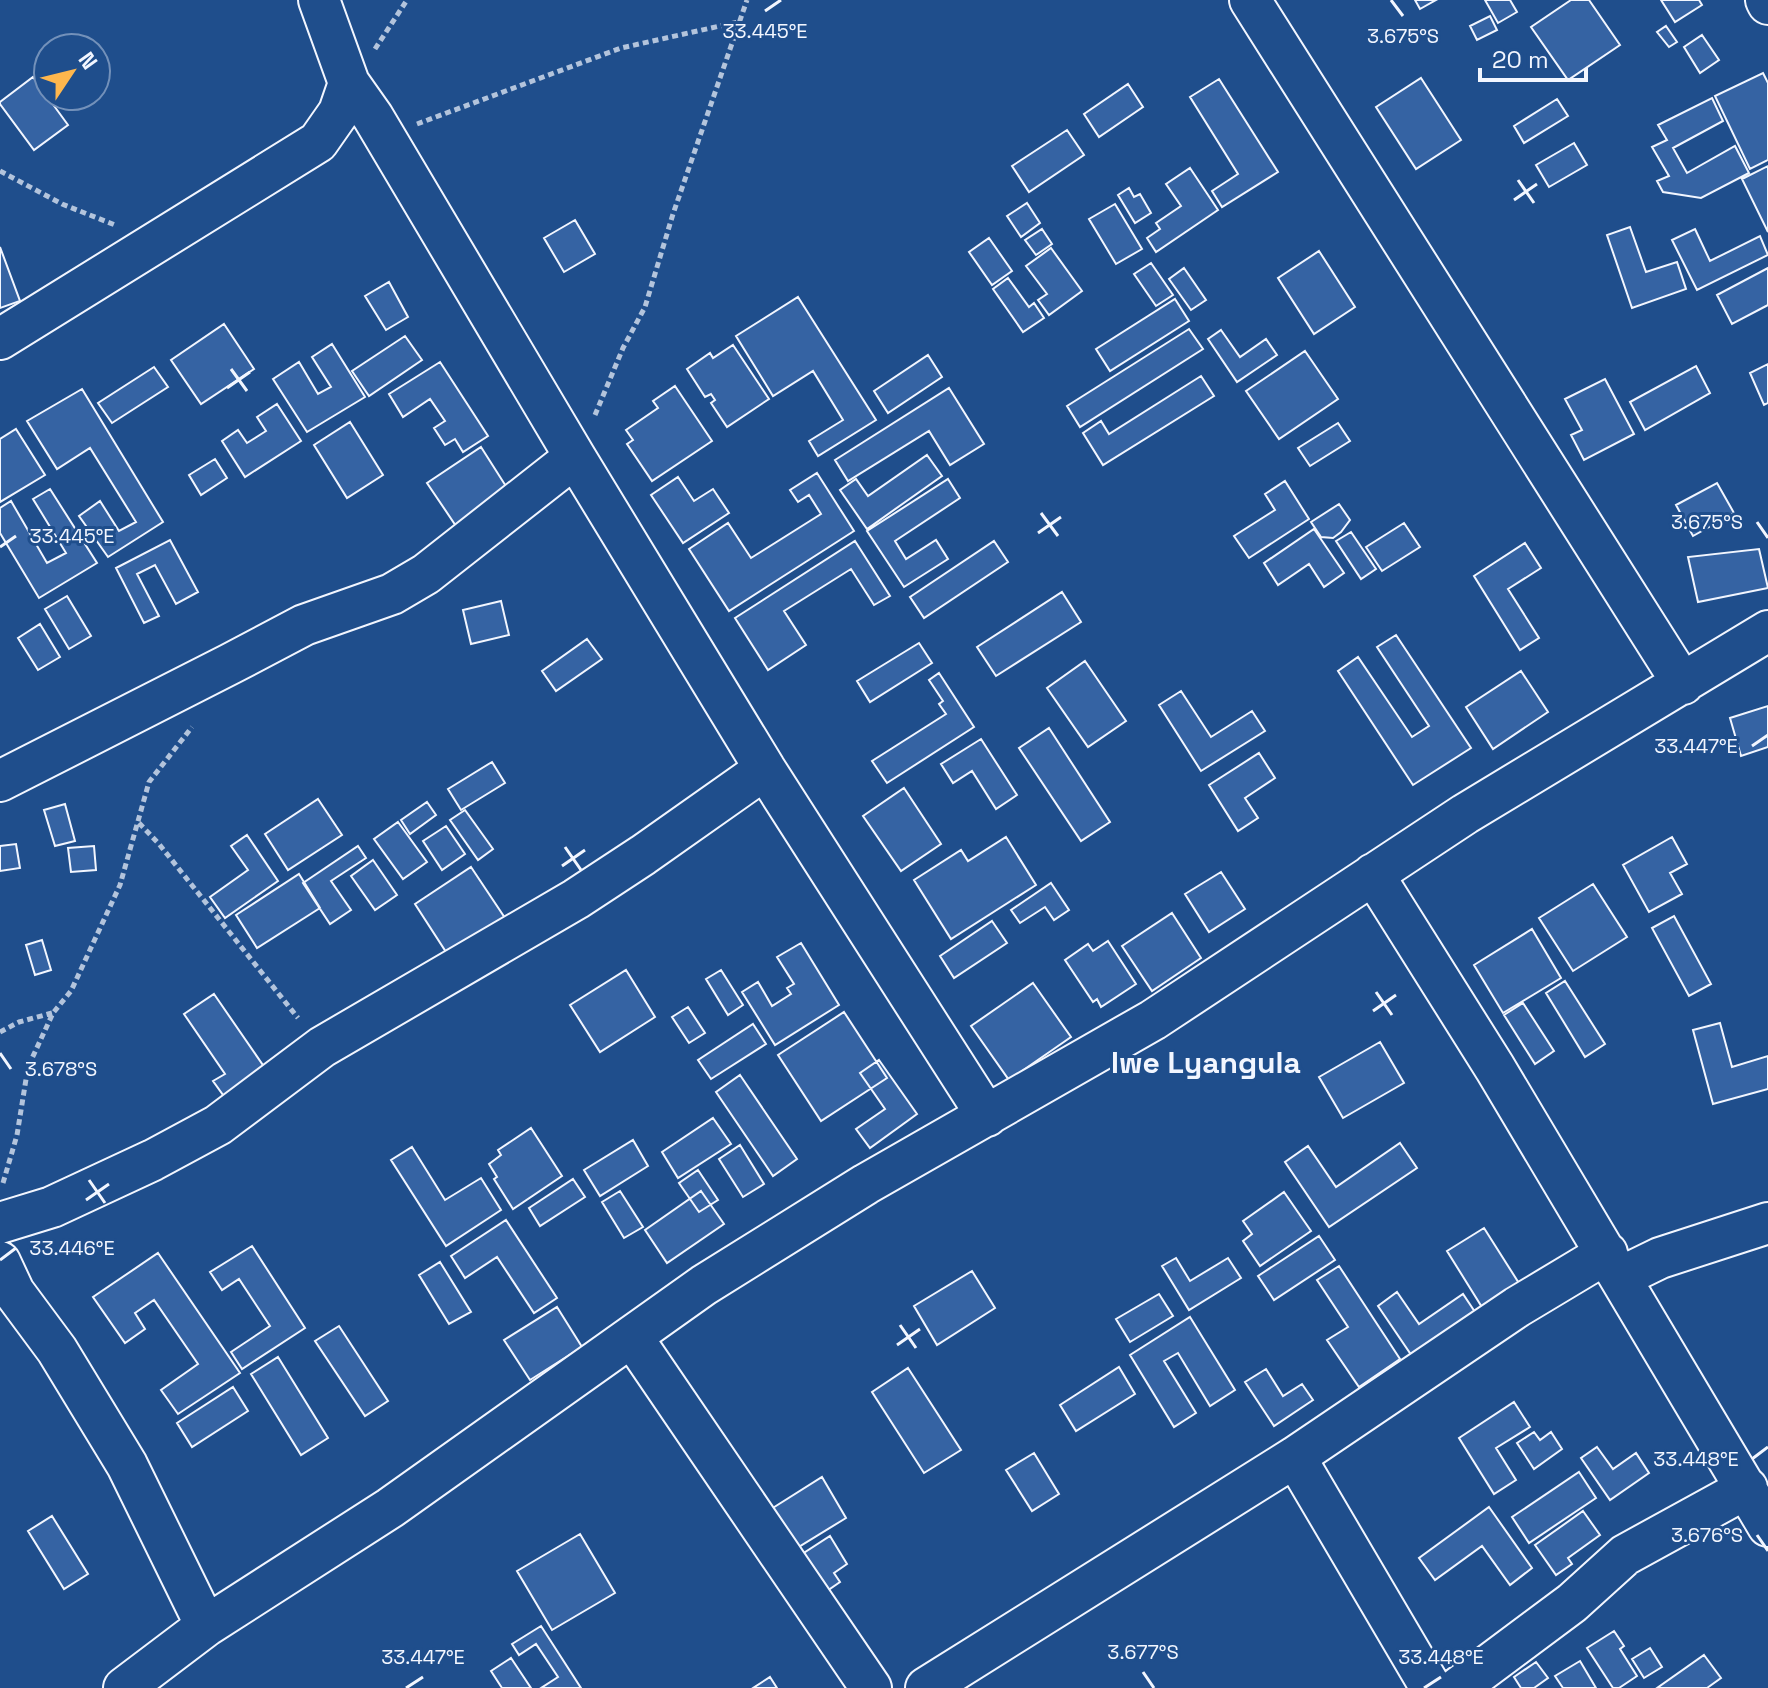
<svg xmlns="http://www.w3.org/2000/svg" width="1768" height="1688" font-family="'Space Grotesk',sans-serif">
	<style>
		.building { fill: #3563a3; stroke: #f2f6ff; stroke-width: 2 }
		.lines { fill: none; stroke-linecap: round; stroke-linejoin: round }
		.minor-casing { stroke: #f2f6ff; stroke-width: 44 }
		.path { stroke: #b3c4dc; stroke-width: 5; stroke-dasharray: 6 4; stroke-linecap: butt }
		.minor { stroke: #1f4e8c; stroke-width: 40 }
		.ticks { fill: none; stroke: #f2f6ff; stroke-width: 3 }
		.labels { text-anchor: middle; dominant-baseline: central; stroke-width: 6; stroke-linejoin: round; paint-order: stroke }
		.quarter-label { font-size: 30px; font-weight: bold; fill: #f2f6ff; stroke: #1f4e8c }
		.ticks-label { font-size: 20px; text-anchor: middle; fill: #f2f6ff; stroke: #1f4e8c; stroke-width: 6; stroke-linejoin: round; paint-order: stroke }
	</style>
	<rect width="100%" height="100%" fill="#1f4e8c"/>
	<path class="building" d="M1415,0H1436L1420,9Z
		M1485,0H1510L1517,12L1498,23Z
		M1571,0H1589L1620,45L1568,80L1531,27Z
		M1661,0H1699L1702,5L1675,22Z
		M1490,16L1497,30L1477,40L1470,26Z
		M1666,26L1677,42L1669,47L1657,32Z
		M1702,35L1719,60L1700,73L1684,47Z
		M1763,73L1768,83V160L1750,169L1715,96Z
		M33,77L68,125L34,150L0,104V102Z
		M1421,78L1461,140L1416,169L1376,107Z
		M1219,79L1278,172L1222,207L1212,191L1238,174L1190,97Z
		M1128,84L1143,107L1099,137L1084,114Z
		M1712,98L1723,121L1673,148L1687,173L1735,146L1749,173L1701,198L1663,192L1657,181L1669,176L1652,147L1667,140L1658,125Z
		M1557,99L1568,116L1524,143L1514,126Z
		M1067,130L1084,155L1029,192L1012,166Z
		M1574,143L1587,165L1549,187L1536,165Z
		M1768,166V232L1742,179Z
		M1190,168L1218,210L1156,252L1147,238L1160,229L1156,223L1181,206L1166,184Z
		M1129,188L1134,197L1140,194L1151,213L1135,223L1118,195Z
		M1027,203L1040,223L1021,237L1007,216Z
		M1115,204L1142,249L1116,264L1089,219Z
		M575,220L595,254L564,272L544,238Z
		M1630,227L1646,272L1677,262L1686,289L1632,308L1607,235Z
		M1042,229L1052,244L1036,255L1025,240Z
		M1695,229L1710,261L1760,236L1768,255L1697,290L1672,240Z
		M989,238L1012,271L992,285L969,252Z
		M0,247L20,301L0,308Z
		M1051,248L1082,291L1049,315L1038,300L1047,294L1026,266Z
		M1319,251L1355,307L1314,334L1278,278Z
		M1151,263L1173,295L1156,306L1134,274Z
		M1184,268L1206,300L1191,310L1169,279Z
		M1768,268V305L1732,324L1717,295Z
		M1008,278L1029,307L1034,303L1044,318L1023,332L993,289Z
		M389,282L408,317L386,330L365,296Z
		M798,297L876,420L818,456L809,441L843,420L813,371L773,396L736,336Z
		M1175,299L1189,321L1110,371L1096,349Z
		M224,324L254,369L201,404L171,360Z
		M1189,329L1203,349L1080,427L1067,406Z
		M1221,330L1240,357L1266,339L1277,355L1237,382L1208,339Z
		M405,336L422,360L369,396L352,371Z
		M332,344L365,397L307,432L273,379L299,362L318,394L331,387L312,357Z
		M733,345L769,399L727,427L711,403L715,400L711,394L705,397L687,369L710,353L713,358Z
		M1305,351L1338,399L1279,439L1246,391Z
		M928,355L942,377L888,413L874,391Z
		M440,362L488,436L463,452L455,439L445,445L434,428L445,421L430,399L403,417L389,394Z
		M1768,364V403L1764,405L1750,373Z
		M1696,366L1710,393L1645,430L1630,402Z
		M154,367L168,387L112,423L98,403Z
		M1201,376L1214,396L1103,465L1083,433L1101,421L1109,434Z
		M1605,379L1634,434L1584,460L1571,435L1582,430L1565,399Z
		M675,386L712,441L652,481L627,444L633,440L626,430L658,408L653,401Z
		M949,388L984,444L950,465L929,431L848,481L835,460Z
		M82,389L163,522L108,557L79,516L100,501L119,531L136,522L90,448L57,469L27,421Z
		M277,404L301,441L245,477L222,441L238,430L247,443L266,431L257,417Z
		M350,422L383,475L347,498L314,445Z
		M1338,423L1350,441L1310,466L1298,448Z
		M16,429L45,475L0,502V439Z
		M481,447L509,491L456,526L427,483Z
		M927,455L942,476L867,529L840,490L856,479L868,496Z
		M215,459L227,478L201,495L189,475Z
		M817,473L854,531L729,611L689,549L728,523L751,558L821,514L809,495L798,502L790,490Z
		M678,477L694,501L713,489L729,513L683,543L651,495Z
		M948,479L960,498L895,541L906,559L936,540L948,559L904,587L867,531Z
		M1285,481L1309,519L1249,558L1234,536L1275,510L1265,494Z
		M1717,483L1734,513L1693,536L1676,505Z
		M50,489L97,563L39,598L0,533V508L11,501L47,563L66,553L33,499Z
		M1339,504L1350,520L1341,532L1333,538L1321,537L1311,522Z
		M1404,523L1420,547L1382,571L1366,547Z
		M1314,529L1344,573L1324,587L1309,564L1278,585L1264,563Z
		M1351,532L1376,569L1361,579L1336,541Z
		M170,540L198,592L176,604L155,565L137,574L159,616L144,623L116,568Z
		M855,541L890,596L874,605L851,569L784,611L806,645L768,670L735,618Z
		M994,541L1008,562L924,618L910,597Z
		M1525,543L1541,568L1508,589L1539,638L1520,650L1474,576Z
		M1759,549L1768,588L1698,602L1688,557Z
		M1062,592L1081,622L996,676L977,647Z
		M67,596L91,636L69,649L45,609Z
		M501,601L509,635L471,644L463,610Z
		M40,624L60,657L38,670L18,638Z
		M1396,635L1471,748L1413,785L1338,671L1358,657L1412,737L1429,726L1377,647Z
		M587,639L602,659L556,691L542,671Z
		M919,643L932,663L870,702L857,681Z
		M1085,661L1126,721L1088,747L1047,688Z
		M1521,671L1548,712L1493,749L1466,707Z
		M939,673L974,727L887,783L872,761L946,714L939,704L943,701L929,680Z
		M1181,691L1211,737L1252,711L1265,731L1201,771L1159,705Z
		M1768,706V747L1741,756L1730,718Z
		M1049,728L1110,822L1081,841L1019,748Z
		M981,739L1017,795L996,809L972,771L953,783L941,764Z
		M1259,753L1275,778L1245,798L1258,818L1238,831L1209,785Z
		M492,762L505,783L461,810L448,789Z
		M904,788L941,844L901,871L863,816Z
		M318,799L342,835L288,870L265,834Z
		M427,802L436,815L410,834L401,820Z
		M65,804L75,841L55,846L44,810Z
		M465,810L493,849L478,860L450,820Z
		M398,822L427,862L403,879L374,839Z
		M446,826L465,854L442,870L423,841Z
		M247,835L278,881L225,918L210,897L248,870L231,846Z
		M1006,837L1036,885L951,939L914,880L961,850L968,861Z
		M1672,837L1687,864L1670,873L1682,894L1649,912L1623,865Z
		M16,844L20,868L0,871V846Z
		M94,846L96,870L71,872L68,848Z
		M358,846L366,858L331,881L351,910L330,924L303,883Z
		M373,860L397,895L375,910L351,876Z
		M471,867L505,918L448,955L415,904Z
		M1221,872L1245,909L1209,932L1185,894Z
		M299,874L320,908L257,948L236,915Z
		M1051,883L1069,910L1054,920L1045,907L1020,923L1011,910Z
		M1593,884L1627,937L1573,971L1539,918Z
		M1172,913L1201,958L1152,991L1122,946Z
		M1674,916L1711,984L1689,996L1652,928Z
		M992,921L1007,943L954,978L940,956Z
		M1532,929L1561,978L1503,1013L1474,965Z
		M42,940L51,970L35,975L26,945Z
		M1108,941L1136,984L1101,1007L1097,999L1093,1002L1065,960L1088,944L1093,951Z
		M801,943L839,1005L775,1045L742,992L758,982L772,1006L791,994L787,988L794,984L777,957Z
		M626,970L655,1017L600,1052L570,1005Z
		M721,970L743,1005L728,1015L706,979Z
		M1565,981L1605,1044L1585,1057L1546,993Z
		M1033,983L1071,1037L1009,1080L971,1026Z
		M214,994L267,1071L226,1099L213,1081L225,1074L184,1014Z
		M1523,1003L1554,1051L1535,1064L1504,1015Z
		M688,1007L705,1033L689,1043L672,1017Z
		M844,1012L887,1078L821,1121L778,1055Z
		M1720,1023L1732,1067L1768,1056V1089L1713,1104L1693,1030Z
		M753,1024L766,1044L711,1079L698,1060Z
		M1380,1042L1404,1083L1343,1118L1319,1077Z
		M879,1060L917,1114L870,1148L856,1129L885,1109L860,1073Z
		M740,1075L797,1159L773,1176L716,1092Z
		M713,1118L731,1144L678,1178L662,1152Z
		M531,1128L562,1176L513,1209L494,1179L497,1177L489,1164L501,1155L498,1150Z
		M633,1140L648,1166L600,1196L584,1170Z
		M1400,1143L1417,1168L1329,1227L1285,1162L1308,1146L1336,1187Z
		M740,1145L764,1184L743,1197L719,1159Z
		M412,1147L445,1200L481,1178L501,1210L446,1246L391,1160Z
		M698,1170L718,1200L699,1212L679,1183Z
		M573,1179L585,1197L540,1226L529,1208Z
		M620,1191L643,1227L624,1238L602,1202Z
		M701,1191L724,1224L667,1263L645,1230Z
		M1284,1192L1311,1231L1260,1266L1243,1241L1252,1234L1243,1221Z
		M506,1220L557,1298L534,1313L497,1257L465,1278L451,1256Z
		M1484,1228L1522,1288L1485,1312L1447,1251Z
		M1319,1236L1335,1260L1274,1300L1258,1276Z
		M252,1246L305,1328L242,1369L231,1352L270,1326L239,1279L222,1290L210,1272Z
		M158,1253L240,1373L178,1414L161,1390L198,1364L154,1300L135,1313L145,1329L125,1343L93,1297Z
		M1176,1258L1190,1281L1228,1258L1241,1278L1189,1310L1162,1266Z
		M440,1262L471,1312L449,1324L419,1275Z
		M1339,1266L1400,1359L1359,1387L1327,1340L1348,1327L1317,1280Z
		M972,1271L995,1308L937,1345L914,1306Z
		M1397,1292L1419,1324L1463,1294L1477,1315L1414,1359L1378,1306Z
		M1159,1294L1173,1316L1130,1342L1116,1319Z
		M557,1307L582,1347L530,1380L504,1340Z
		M1190,1317L1235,1390L1210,1406L1178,1353L1164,1361L1196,1413L1174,1427L1130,1355Z
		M339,1326L388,1401L365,1416L315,1341Z
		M278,1357L328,1438L301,1455L251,1374Z
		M1119,1367L1135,1394L1076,1431L1060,1405Z
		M908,1368L961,1450L924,1473L872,1392Z
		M1266,1369L1283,1396L1302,1384L1313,1400L1274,1426L1245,1382Z
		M233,1387L248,1411L192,1447L177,1423Z
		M1514,1402L1530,1427L1496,1448L1516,1480L1494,1494L1459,1438Z
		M1534,1432L1540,1440L1551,1432L1562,1449L1534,1469L1517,1443Z
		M1597,1447L1613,1469L1636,1453L1649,1473L1610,1500L1581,1458Z
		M1034,1453L1059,1494L1032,1511L1006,1470Z
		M1579,1472L1596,1498L1529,1543L1512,1517Z
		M822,1477L846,1518L792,1551L768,1511Z
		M1489,1507L1532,1568L1510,1585L1482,1546L1435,1580L1419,1558Z
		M1583,1511L1600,1535L1568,1558L1572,1564L1556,1575L1535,1545Z
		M52,1516L88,1574L64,1589L28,1531Z
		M580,1534L615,1593L552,1630L517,1571Z
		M830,1536L847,1564L834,1573L840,1582L821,1595L796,1558Z
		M541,1626L581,1688H541L558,1677L536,1644L519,1655L512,1644Z
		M1614,1631L1624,1646L1620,1649L1637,1676L1619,1688H1613L1587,1648Z
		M1650,1648L1662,1667L1644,1678L1632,1659Z
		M1704,1655L1721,1678L1707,1688H1657Z
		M511,1658L531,1688H502L491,1671Z
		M1580,1661L1596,1688H1563L1555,1676Z
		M1536,1662L1548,1678L1534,1688H1521L1514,1677Z
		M770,1677L777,1688H753Z"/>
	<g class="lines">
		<g class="minor-casing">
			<path id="minor" d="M1250,0L1683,684
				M1766,0L1768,4
				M349,83L373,117L575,457L765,769L987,1116
				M0,339L318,142L339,112L349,83L319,0
				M0,781L230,664L304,625L392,594L426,574L575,457
				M1373,874L1495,1068L1768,1526
				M0,1223L52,1207L153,1160L218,1125L322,1047L576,899L643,855L765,769
				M0,1262L14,1292L57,1350L127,1465L206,1626
				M1621,1277L1660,1258L1768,1223
				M632,1337L871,1688
				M1295,1457L1431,1688
				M124,1688L206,1626L390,1508L704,1285L866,1184L1153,1020L1465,814L1768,631
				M926,1688L1295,1457L1517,1307L1607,1253
				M1458,1688L1572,1603L1625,1555L1747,1488"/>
		</g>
		<path class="path" d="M375,49L407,0
			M417,124L621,48L738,22
			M0,171L62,204L115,225
			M595,415L623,348L645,307L673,214L747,0
			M139,823L159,844L298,1018
			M0,1032L19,1022L52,1013
			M3,1183L17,1135L28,1067L53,1013L71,991L120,885L149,782L192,727"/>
		<use href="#minor" class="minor"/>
	</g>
	<path class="ticks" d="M1391,0L1403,16M765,11L781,0M1518,180L1534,203M1514,200L1537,184M231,369L247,391M227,388L250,372M1041,513L1058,536M1757,522L1768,538M1038,533L1061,517M0,547L16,536M1752,746L1768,735M565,847L581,870M562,866L585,850M1376,992L1392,1015M1373,1011L1396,995M0,1053L11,1069M89,1180L105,1203M86,1200L109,1184M0,1260L16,1248M900,1325L916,1348M897,1345L920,1329M1752,1459L1768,1447M1757,1535L1768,1551M1143,1672L1154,1688M406,1688L423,1677M1424,1688L1441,1677"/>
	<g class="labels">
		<g class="quarter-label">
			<text x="1206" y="1062">Iwe Lyangula</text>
		</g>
	</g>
	<g class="ticks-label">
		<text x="765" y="38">33.445°E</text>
		<text x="1403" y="43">3.675°S</text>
		<text x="1707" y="529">3.675°S</text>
		<text x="72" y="543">33.445°E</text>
		<text x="1696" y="753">33.447°E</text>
		<text x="61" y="1076">3.678°S</text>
		<text x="72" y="1255">33.446°E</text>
		<text x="1696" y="1466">33.448°E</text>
		<text x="1707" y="1542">3.676°S</text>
		<text x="1143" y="1659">3.677°S</text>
		<text x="423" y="1664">33.447°E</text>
		<text x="1441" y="1664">33.448°E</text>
	</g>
	<g transform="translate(72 72) rotate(55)"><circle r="38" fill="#1f4e8c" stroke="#7391ba" stroke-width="2"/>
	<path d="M0-6L14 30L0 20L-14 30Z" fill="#ffb74d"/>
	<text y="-12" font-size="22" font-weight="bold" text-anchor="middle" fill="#f2f6ff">N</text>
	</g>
	<path d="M1480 68v12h106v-12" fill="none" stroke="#f2f6ff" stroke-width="4"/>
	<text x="1492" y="68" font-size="24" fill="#f2f6ff" stroke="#1f4e8c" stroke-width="6" paint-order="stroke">20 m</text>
</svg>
